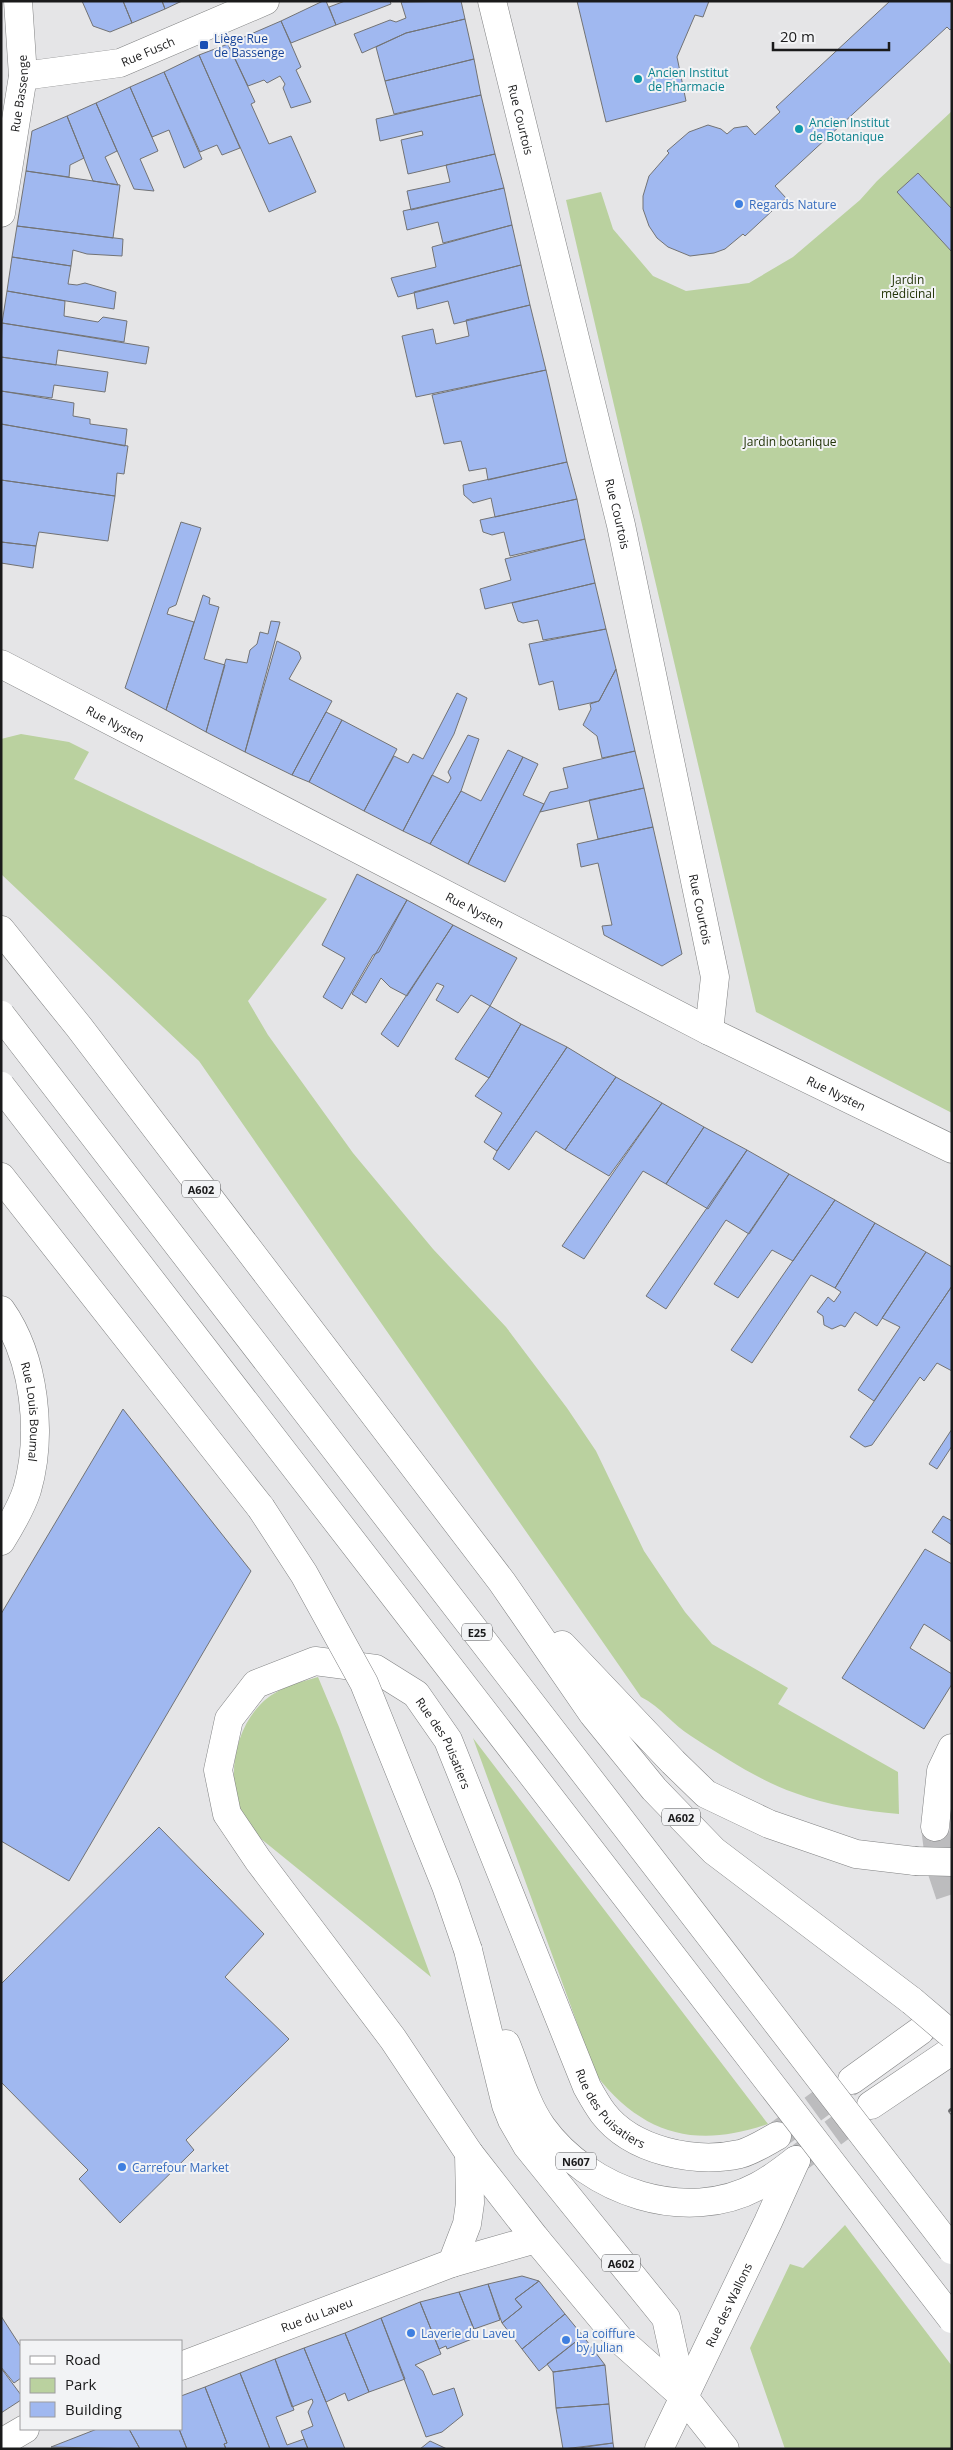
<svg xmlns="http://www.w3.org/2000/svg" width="953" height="2450" font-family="'Open Sans',sans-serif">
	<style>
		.green { fill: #bad19f }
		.building { fill: #a0b8f0; stroke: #727375 }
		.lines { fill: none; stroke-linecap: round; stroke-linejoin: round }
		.minor-tunnel { stroke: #bcbcbe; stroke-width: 28; stroke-dasharray: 28 14; stroke-linecap: butt }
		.trunk-tunnel { stroke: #bcbcbe; stroke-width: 28; stroke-dasharray: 28 14; stroke-linecap: butt }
		.minor-casing { stroke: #818283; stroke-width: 29 }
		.trunk-casing { stroke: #818283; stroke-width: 29 }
		.motorway-casing { stroke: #818283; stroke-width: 29 }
		.minor { stroke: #fff; stroke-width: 28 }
		.trunk { stroke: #fff; stroke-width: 28 }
		.motorway { stroke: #fff; stroke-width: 28 }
		.rail-casing { stroke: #6c6c6e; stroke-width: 5.5 }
		.rail { stroke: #f2f3f5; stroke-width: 4; stroke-dasharray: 11; stroke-linecap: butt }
		.motorway-bridge-casing { stroke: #818283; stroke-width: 29; stroke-linecap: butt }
		.motorway-bridge { stroke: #fff; stroke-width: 28 }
		.transit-dot { fill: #1a4fb4; stroke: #f2f3f5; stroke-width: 2 }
		.culture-dot { fill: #0f9aa8; stroke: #f2f3f5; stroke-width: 2 }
		.shop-dot { fill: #3f7fe0; stroke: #f2f3f5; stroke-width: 2 }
		.labels { text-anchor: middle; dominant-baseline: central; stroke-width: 4; stroke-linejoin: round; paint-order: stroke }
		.shield { fill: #f2f3f5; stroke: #5b5b5c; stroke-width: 1 }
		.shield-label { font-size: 11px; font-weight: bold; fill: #1a1a1b }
		.transit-label { font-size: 12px; fill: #164399; stroke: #f2f3f5; text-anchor: start }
		.street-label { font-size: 12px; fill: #1a1a1b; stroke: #f2f3f5 }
		.culture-label { font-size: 12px; fill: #0d838f; stroke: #f2f3f5; text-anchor: start }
		.shop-label { font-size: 12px; fill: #366cbe; stroke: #f2f3f5; text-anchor: start }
		.park-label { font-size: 12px; fill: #243509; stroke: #f2f3f5 }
	</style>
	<rect width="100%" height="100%" fill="#e5e5e7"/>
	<path class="green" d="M952,111V1113L756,1012L566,200L601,192L613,229L653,276L686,291L749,283L793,257L860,200L877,181Z
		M21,734L69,742L89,752L74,779L327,899L248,1001L268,1035L353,1153L433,1249L506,1327L567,1408L596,1451L644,1551L685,1612L712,1644L788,1688L778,1704L898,1772L899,1814C865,1811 827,1805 795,1793C758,1780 724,1757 691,1736C673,1725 661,1707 641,1697L199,1061L1,874V739Z
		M318,1677L339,1727L431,1977L260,1838C256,1834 250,1829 247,1824C224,1787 232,1729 265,1700C280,1687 300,1682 318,1677Z
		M473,1738L768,2124C696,2149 643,2135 596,2075Z
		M845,2225L952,2366V2449H785L750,2348L790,2264L803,2268Z"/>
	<path class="building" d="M82,1H123L132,23L110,32L93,26Z
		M123,1H162L165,9L132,23Z
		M162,1H182L165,9Z
		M323,1H326L336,25L291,43L281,21Z
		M345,1H390L391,4L336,25L329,7Z
		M461,1L465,19L406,33L362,53L354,34L390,20L396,22L406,18L401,2Z
		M577,1H709L703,17L695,15L677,57L686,101L606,122Z
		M890,1H952V28L950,30L947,27L775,186L786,198L745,236L743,234L725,249L714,253L690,256L668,247L657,238L649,226L643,209V196L649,176L669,153L667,151L689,132L708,125L721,129L727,134L734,128L747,126L755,135L780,112L776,107Z
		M465,19L474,59L385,81L376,47L406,33Z
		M281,21L301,67L296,70L311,102L291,108L283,88L285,84L280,76L267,83L264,80L248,86L228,44Z
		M228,44L255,102L251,104L269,144L291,136L316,192L269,212L199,55Z
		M199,55L240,148L222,155L217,145L200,152L164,72Z
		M474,59L481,95L394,114L385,81Z
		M164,72L202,159L184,168L169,130L152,137L130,87Z
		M130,87L158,151L140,159L154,191L134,189L96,103Z
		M481,95L495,154L408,174L401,140L423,135L422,131L380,141L376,119Z
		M96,103L117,151L105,157L118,185L93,181L67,116Z
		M67,116L84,158L70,165L69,177L26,171L32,131Z
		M495,154L504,188L411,210L407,191L450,182L446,165Z
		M26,171L120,185L113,238L17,226Z
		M918,173L952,209V252L897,192Z
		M504,188L512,225L443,243L438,222L407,230L403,211Z
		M512,225L521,265L398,297L391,278L436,267L432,247Z
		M17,226L123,239L122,256L87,254L73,250L71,266L12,257Z
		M12,257L71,266L68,284L77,285L85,283L116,292L114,309L7,291Z
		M521,265L530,305L454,324L448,301L417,309L414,292Z
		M7,291L65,301L64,316L98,322L103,317L127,321L124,342L2,323Z
		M530,305L546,370L416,397L402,336L433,329L436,344L469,336L466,320Z
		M2,323L149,347L146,364L58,350L56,365L1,357Z
		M1,357L108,372L105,392L54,385L52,398L1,391Z
		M546,370L567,462L488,480L486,468L469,471L461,441L444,444L432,395Z
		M1,391L74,403L73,416L90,419V424L127,429L125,446L1,424Z
		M1,424L128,446L124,474L117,473L115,496L1,480Z
		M567,462L577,499L495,517L491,498L473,503L464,495L463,485Z
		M1,480L115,496L108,541L39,532L36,546L1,542Z
		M577,499L585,539L510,556L504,532L492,535L483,532L480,520Z
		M181,522L201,528L176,605L169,608L167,614L194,622L166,710L125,688Z
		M585,539L595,583L485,609L480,589L511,580L505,559Z
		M1,542L36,546L33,568L1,563Z
		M595,583L606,629L543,640L538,620L523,623L518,621L512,603Z
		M203,595L210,598L209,604L219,607L204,659L225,665L206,732L166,710Z
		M271,621L280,622L245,752L206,732L226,659L247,663L250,650L257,644L260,632L268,634Z
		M606,629L616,669L599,701L559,710L553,681L539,685L529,644Z
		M277,641L299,652L301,658L289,679L332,701L292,775L245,752Z
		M616,669L635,751L602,758L597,736L583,725L591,709L590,704L599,701Z
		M457,693L467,698L454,734L403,831L364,811L394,756L408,763L413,754L423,759Z
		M326,712L342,720L309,782L292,775Z
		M342,720L397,749L364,811L309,782Z
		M468,735L479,739L461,791L430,844L403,831L432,775L448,783L451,778L448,772Z
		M508,750L523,757L468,864L430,844L461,791L481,801Z
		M635,751L644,788L540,812L550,792L568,788L563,768Z
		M523,757L538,764L523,795L544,804L505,882L468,864Z
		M644,788L653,827L598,839L589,800Z
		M653,827L682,954L662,966L604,935L602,926L612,925L598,863L581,867L577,844Z
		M357,874L407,900L379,952L373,955L342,1009L323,997L345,958L322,945Z
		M407,900L453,925L407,996L390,987L381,978L366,1003L352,994Z
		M453,925L517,958L490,1006L471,995L458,1013L436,1000L444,986L437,983L398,1047L381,1034Z
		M490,1006L521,1024L489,1078L455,1059Z
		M521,1024L567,1047L497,1151L484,1142L502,1113L475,1096L489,1078Z
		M567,1047L616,1077L565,1150L536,1131L509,1170L493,1159L497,1151Z
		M616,1077L662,1103L609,1176L565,1150Z
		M662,1103L704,1127L666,1184L643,1171L584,1259L562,1246Z
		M704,1127L747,1150L708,1209L666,1184Z
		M747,1150L789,1174L749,1234L726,1220L666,1309L646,1296Z
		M789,1174L835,1200L793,1261L772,1250L738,1298L714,1284Z
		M835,1200L875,1223L835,1288L811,1275L752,1363L731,1350Z
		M875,1223L926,1252L877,1326L855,1312L845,1327L841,1325L832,1329L824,1325L823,1316L817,1312L828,1297L834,1302L841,1292L835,1288Z
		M926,1252L952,1267V1286L874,1401L858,1390L900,1327L882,1318Z
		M952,1286V1371L937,1363L924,1381L920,1377L872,1445L865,1447L850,1437Z
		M123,1409L251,1571L69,1881L1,1841V1614Z
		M952,1429V1446L937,1469L929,1464Z
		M943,1516L952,1521V1545L932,1532Z
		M925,1549L952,1564V1642L924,1624L910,1648L952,1674V1684L924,1729L842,1678Z
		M159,1827L264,1934L225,1977L289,2039L186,2140L194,2150L120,2223L79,2179L88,2170L1,2082V1984Z
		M522,2276L539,2281L515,2299L522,2307L502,2323L488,2284Z
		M539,2281L565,2314L522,2349L502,2323L522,2307L515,2299Z
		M488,2284L500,2320L474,2329L459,2292Z
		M459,2292L477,2337L447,2349L446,2346L439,2349L420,2302Z
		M420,2302L441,2354L415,2365L423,2371L433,2395L454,2388L463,2415L442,2432L426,2437L381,2318Z
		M565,2314L583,2336L539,2371L522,2349Z
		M1,2316L21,2347V2378L14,2383L1,2367Z
		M381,2318L405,2379L369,2392L345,2333Z
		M345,2333L369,2392L348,2401L345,2393L326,2402L304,2348Z
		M583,2336L605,2365L553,2372L547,2364Z
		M304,2348L326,2402L345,2449H308L301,2431L313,2426L308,2412L313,2402L312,2399L292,2407L275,2359Z
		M275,2359L294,2410L276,2417L287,2445L304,2439L308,2449H270L240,2373Z
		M605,2365L609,2404L556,2408L553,2372Z
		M1,2368L21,2395V2400L1,2413Z
		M240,2373L270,2449H226L224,2444L227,2443L205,2387Z
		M205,2387L227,2443L224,2444L226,2449H187L179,2429H181V2396Z
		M609,2404L613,2443L563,2449L556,2408Z
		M97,2429H129L140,2449L51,2447Z
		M129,2429H179L187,2449H140Z
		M430,2441L447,2449H420Z
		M613,2443L614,2449H572Z"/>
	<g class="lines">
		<path class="minor-tunnel" d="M935,1827L940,1866L952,1902"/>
		<path class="trunk-tunnel" d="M920,2031L952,2008
			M779,2134L851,2081
			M799,2158L871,2105"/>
		<g class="minor-casing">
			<g id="minor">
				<path id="s1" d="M492,1L621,525L715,977L709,1031"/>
				<path id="s2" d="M23,76L120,63L265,1"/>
				<path id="s3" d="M1,213L23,76L18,1"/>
				<path id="s4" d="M1,664L709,1031L952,1149"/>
				<path id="s5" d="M1,1310C35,1358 43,1434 27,1490C21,1508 11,1525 1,1541"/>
				<path d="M935,1827L941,1771L952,1748"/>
				<path d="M452,2263L467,2224L470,2203L469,2153"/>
				<path id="s6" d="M181,2366L452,2263L536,2239"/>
				<path d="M1,2443L25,2429"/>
				<path id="s7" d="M659,2449L768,2222L796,2160"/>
				<path id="s8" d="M725,2449L683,2396L620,2340L536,2239L469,2153L393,2039L258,1860L227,1814L218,1770L229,1719L256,1684L315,1661L376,1669L416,1694L448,1740L587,2087C592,2096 597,2105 603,2113C632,2151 695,2164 740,2154C752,2151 766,2142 777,2136"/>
			</g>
		</g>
		<g class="trunk-casing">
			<path id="trunk" d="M852,2080L920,2031
				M871,2105L947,2054"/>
		</g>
		<g class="motorway-casing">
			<path id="motorway" d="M1,930L79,1027L502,1582L593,1714L654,1789L714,1851L912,2001
				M1,1177L261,1508
				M562,1645L673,1762L706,1794L769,1824L856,1854L915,1861
				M468,1950L506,2105L512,2120L527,2146L666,2318L683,2396
				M506,2044C517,2071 525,2103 542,2127C589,2192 686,2225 758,2186C772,2179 784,2169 796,2160"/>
		</g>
		<use href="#minor" class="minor"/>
		<use href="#trunk" class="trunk"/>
		<use href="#motorway" class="motorway"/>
		<g class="rail-casing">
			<path id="rail" d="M951,2111L952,2112"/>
		</g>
		<use href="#rail" class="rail"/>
		<g class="motorway-bridge-casing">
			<path id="motorway-bridge" d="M1,1015L952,2250
				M1,1086L952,2319
				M261,1508L304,1574L364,1683L446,1886L468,1950
				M915,1861L952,1862
				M912,2001L952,2035"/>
		</g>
		<use href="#motorway-bridge" class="motorway-bridge"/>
	</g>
	<rect class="transit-dot" x="199" y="40" width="10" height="10" rx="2.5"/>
	<g class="culture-dot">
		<circle cx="638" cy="79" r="5"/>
		<circle cx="799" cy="129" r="5"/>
	</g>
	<g class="shop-dot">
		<circle cx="739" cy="204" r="5"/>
		<circle cx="122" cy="2167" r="5"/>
		<circle cx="411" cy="2333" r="5"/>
		<circle cx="566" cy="2340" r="5"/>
	</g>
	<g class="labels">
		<g class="shield">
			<rect x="182" y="1180.5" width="38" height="17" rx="4"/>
			<rect x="462" y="1623.5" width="30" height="17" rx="4"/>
			<rect x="662" y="1808.5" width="38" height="17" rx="4"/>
			<rect x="556" y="2152.5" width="40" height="17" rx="4"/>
			<rect x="602" y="2254.5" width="38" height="17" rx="4"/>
		</g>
		<g class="shield-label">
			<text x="201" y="1189">A602</text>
			<text x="477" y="1632">E25</text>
			<text x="681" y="1817">A602</text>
			<text x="576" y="2161">N607</text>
			<text x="621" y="2263">A602</text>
		</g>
		<g class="transit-label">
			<text x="214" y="38">Liège Rue<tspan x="214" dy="14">de Bassenge</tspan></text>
		</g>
		<g class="street-label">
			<text stroke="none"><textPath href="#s2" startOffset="128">Rue Fusch</textPath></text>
			<text stroke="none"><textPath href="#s3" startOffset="121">Rue Bassenge</textPath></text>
			<text stroke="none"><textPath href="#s1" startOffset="122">Rue Courtois</textPath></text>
			<text stroke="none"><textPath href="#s1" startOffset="528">Rue Courtois</textPath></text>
			<text stroke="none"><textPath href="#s4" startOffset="129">Rue Nysten</textPath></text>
			<text stroke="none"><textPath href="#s4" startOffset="534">Rue Nysten</textPath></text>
			<text stroke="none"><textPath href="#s1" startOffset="932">Rue Courtois</textPath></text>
			<text stroke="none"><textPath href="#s4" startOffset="939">Rue Nysten</textPath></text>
			<text stroke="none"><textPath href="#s5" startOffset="108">Rue Louis Boumal</textPath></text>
			<text stroke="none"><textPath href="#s8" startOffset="1179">Rue des Puisatiers</textPath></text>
			<text stroke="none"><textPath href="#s8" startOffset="1584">Rue des Puisatiers</textPath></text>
			<text stroke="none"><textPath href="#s7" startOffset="160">Rue des Wallons</textPath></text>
			<text stroke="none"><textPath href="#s6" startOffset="145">Rue du Laveu</textPath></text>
		</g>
		<g class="culture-label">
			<text x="648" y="72">Ancien Institut<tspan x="648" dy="14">de Pharmacie</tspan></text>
			<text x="809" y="122">Ancien Institut<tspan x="809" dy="14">de Botanique</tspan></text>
		</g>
		<g class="shop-label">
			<text x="749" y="204">Regards Nature</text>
			<text x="132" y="2167">Carrefour Market</text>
			<text x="421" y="2333">Laverie du Laveu</text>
			<text x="576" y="2333">La coiffure<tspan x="576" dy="14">by Julian</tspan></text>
		</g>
		<g class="park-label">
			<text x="908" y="279">Jardin<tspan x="908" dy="14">médicinal</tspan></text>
			<text x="790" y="441">Jardin botanique</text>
		</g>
	</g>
	<rect width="953" height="2450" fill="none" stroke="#1a1a1b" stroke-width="5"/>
	<rect x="20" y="2340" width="162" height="90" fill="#f2f3f5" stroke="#9c9c9e"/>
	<rect x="30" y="2356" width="25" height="8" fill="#ffffff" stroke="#9c9c9e"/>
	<text x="65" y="2365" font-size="15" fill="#1a1a1b">Road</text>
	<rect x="30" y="2378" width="25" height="15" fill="#bad19f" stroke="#9c9c9e"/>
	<text x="65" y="2390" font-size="15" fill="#1a1a1b">Park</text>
	<rect x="30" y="2402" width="25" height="15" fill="#a0b8f0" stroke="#9c9c9e"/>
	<text x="65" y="2415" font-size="15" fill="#1a1a1b">Building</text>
	<path d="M773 42v8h116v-8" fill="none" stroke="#1a1a1b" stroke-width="2.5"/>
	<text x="780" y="42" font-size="15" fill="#1a1a1b" stroke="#f2f3f5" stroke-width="4" paint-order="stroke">20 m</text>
</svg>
